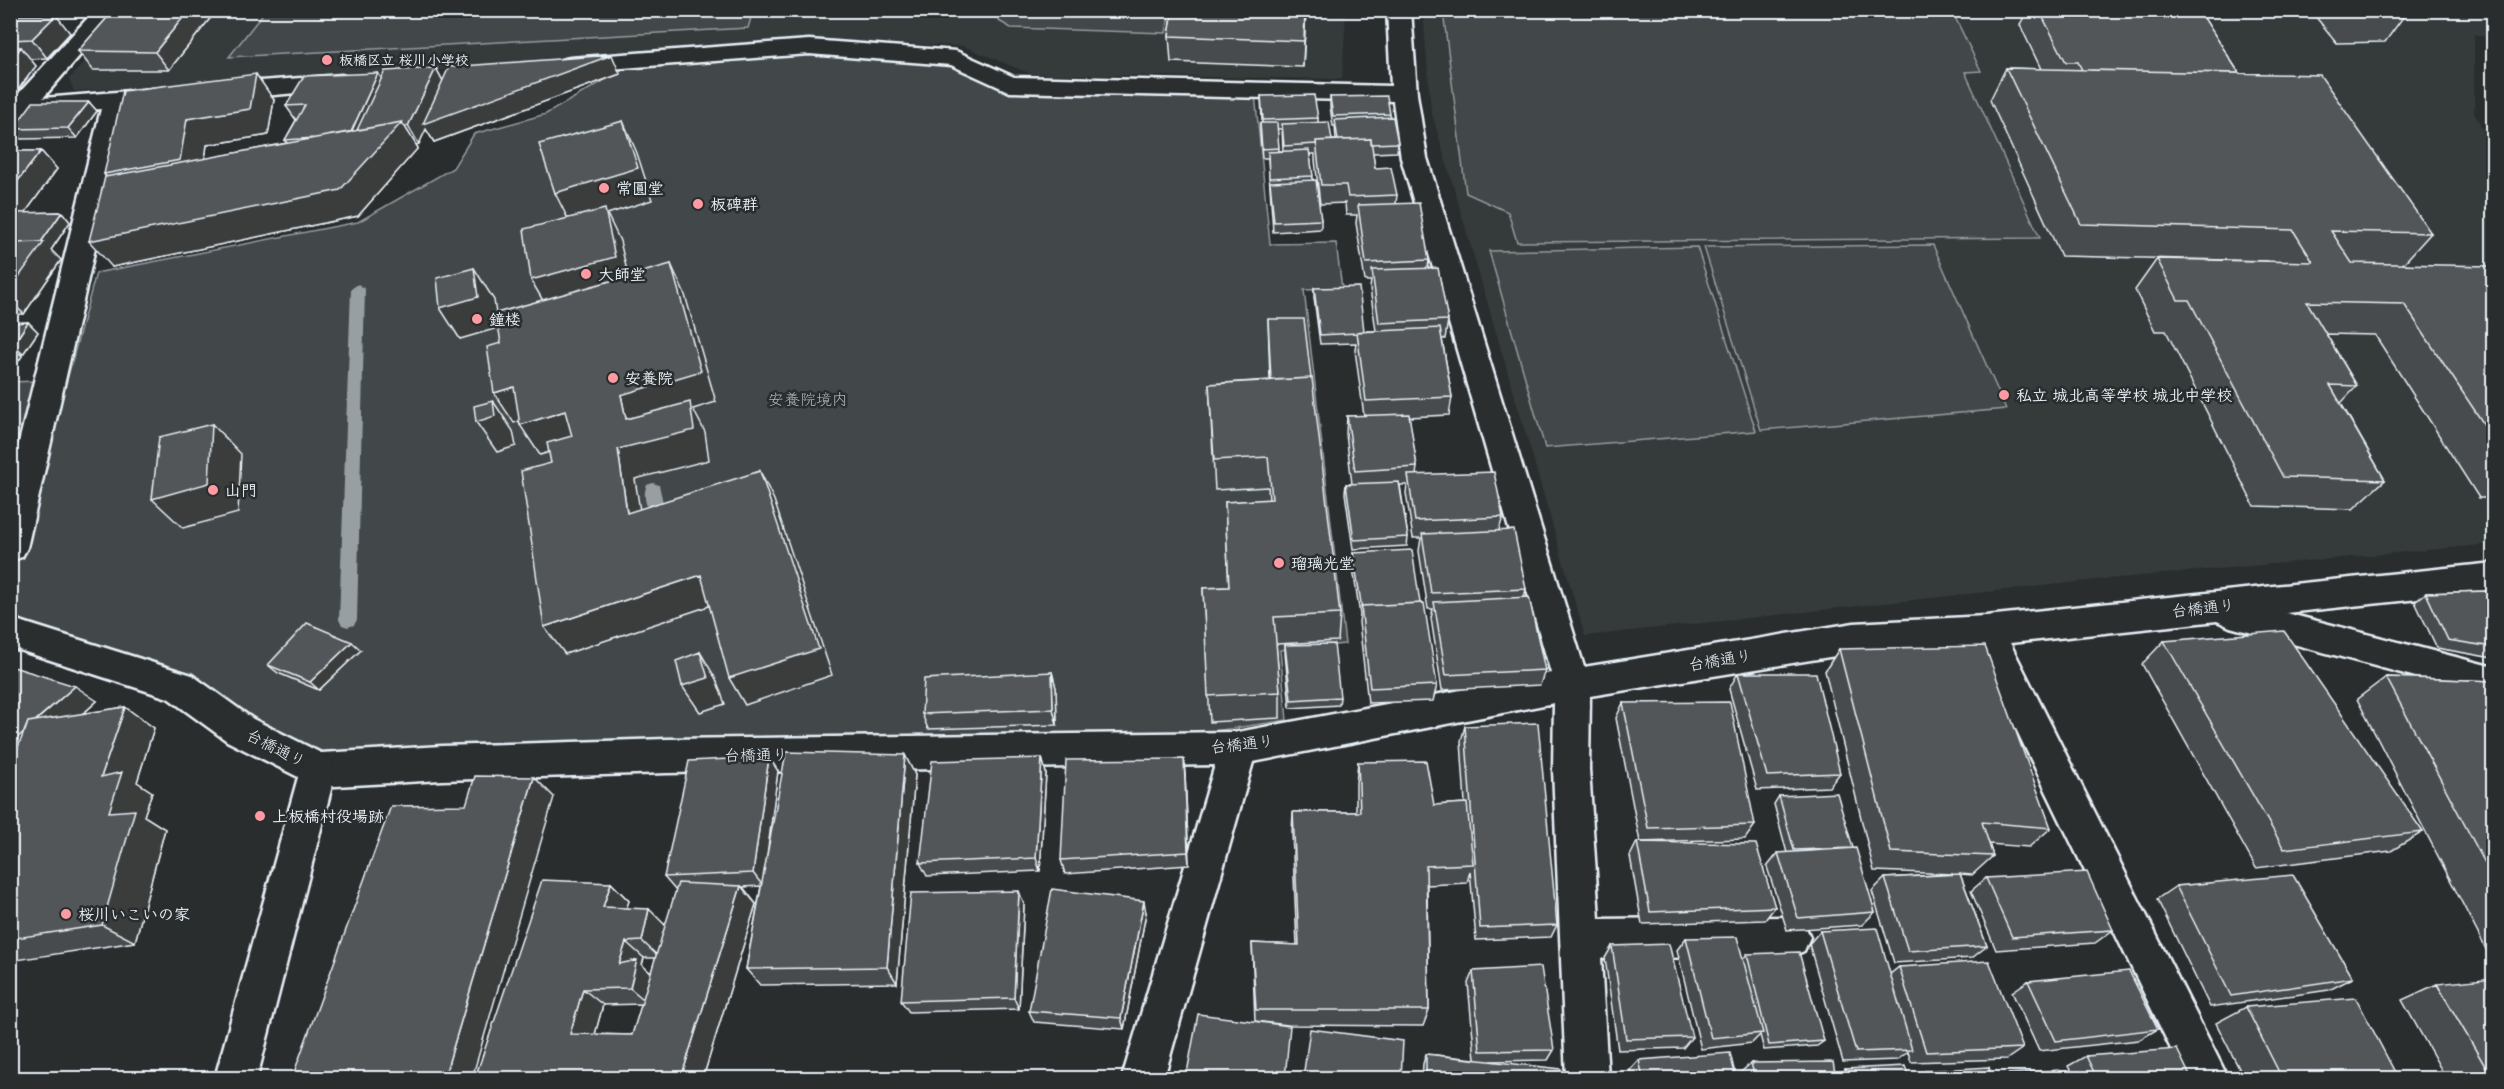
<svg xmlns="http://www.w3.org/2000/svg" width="2504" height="1089" font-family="Sriracha,'Klee One',sans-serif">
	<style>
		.built { fill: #363a3b }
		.green { fill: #424648; stroke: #959ca0; stroke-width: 1.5 }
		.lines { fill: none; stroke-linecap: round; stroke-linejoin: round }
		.stream { fill: #989fa3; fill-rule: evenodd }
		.street-casing { stroke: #e8f1f8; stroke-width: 5 }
		.secondary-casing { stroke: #e8f1f8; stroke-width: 5 }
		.street { fill: #2a2d2e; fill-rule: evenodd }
		.secondary { fill: #2a2d2e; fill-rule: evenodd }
		.wall { fill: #474b4d; stroke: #e8f1f8; stroke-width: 1.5; fill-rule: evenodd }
		.shaded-wall { fill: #3a3d3e; stroke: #e8f1f8; stroke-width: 1.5 }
		.building { fill: #535759; stroke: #e8f1f8; stroke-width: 1.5 }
		.poi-dot { fill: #ff9aa2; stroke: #2a2d2e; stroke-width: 2 }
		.labels { text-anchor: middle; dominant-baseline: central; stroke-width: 5; stroke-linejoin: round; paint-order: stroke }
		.far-poi-label { font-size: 14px; font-weight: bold; fill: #e8f1f8; stroke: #2a2d2e; text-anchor: start }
		.poi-label { font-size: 16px; font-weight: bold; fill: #e8f1f8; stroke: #2a2d2e; text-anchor: start }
		.park-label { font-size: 16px; fill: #aeb5ba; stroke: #2a2d2e }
		.street-label { font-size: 16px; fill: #e8f1f8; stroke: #2a2d2e }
	</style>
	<rect width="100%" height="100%" fill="#2a2d2e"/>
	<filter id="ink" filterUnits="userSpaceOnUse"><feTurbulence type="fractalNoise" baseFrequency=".0167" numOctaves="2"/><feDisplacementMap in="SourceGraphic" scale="12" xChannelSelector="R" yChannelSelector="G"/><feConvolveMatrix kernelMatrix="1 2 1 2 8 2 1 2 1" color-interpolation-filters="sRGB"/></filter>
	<g filter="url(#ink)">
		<path class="built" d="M131,11H1346L1342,79L1031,74L963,46L819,41L359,76L74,91L69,79Z
			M1423,11H2493V39L2474,34V112L2494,152L2493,544L2096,580L1585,636L1431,110Z"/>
		<path class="green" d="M265,11V10L753,11L748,28L229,57Z
			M1001,11V10L1170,11L1166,33L1011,28L999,21Z
			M1443,11H1952L1981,71L1965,72L2040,238L1517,242L1508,212L1466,193Z
			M808,53L946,61L1004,86L1255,94L1270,244L1336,243L1342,289L1304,290L1345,644L1280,650L1287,720L1215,731L322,759L188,677L11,616L10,382L67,380L96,273L358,222L453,168L474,134L546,114L631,65Z
			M1933,245L2006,409L1761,430L1704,247Z
			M1697,247L1756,431L1545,448L1489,251Z"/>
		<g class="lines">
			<path class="stream" d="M358,284L365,289L357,620L354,625L348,627L342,625L339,620L351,289Z
				M653,483L659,485L664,507L674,513L676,518L674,523C654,529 639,501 647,485Z"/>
			<g class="street-casing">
				<path id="street" d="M95,10H119L43,98L166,88L175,91L179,96L175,101L127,107L27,548L22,557L10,561V479L101,109L28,115C23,121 18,125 10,123V103Z
					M1387,10H1411L1417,94L1427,158L1584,667L1854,623L1986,616L2494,563V591L2286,613L2494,667V698L2230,627L2217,621L2010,643L2228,1078H2185L1976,646L1854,653L1590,696L1589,769L1599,919L1790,917L1804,923L1810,937L1804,951L1790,957L1601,958L1608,1078H1566L1553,769L1554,703L1253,762L1164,1078H1122L1215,765L667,773L442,780L318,787L227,741L168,698L10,647V618L179,671L192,675L253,719L321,753L442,746L667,739L1238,732L1551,673L1401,158L1393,101L1010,92L951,65L809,54L570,72L561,70L558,65L561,60L570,58L809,40L956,51L1014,77L1391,86Z
					M342,75L351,78L354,83L351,88L220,100L211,97L208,92L211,87L220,84Z"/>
			</g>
			<g class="secondary-casing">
				<path id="secondary" d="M318,753L331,758L336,770L257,1078H215L300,770L305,758Z"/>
			</g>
			<use href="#street" class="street"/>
			<use href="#secondary" class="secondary"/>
		</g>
		<path class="wall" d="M114,10H215L216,11L169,70H93L78,51Z
			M1173,10H1306L1303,67L1171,62L1169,36Z
			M2027,10H2405L2404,16L2385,42L2337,43L2315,16L2201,14L2239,73L2431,233L2403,264L2493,273V498H2479L2375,335L2326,334L2357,386L2341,403L2385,480L2353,509L2254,506L2166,331H2155L2135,290L2157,259L2268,261L2061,256L1990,100L2006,68L2041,69L2020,25Z
			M10,15L70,33L47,58L30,59L36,66L14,95L10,96Z
			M436,68L443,81L620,74L434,142L426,129L419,144L416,145L418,148L358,216L112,267L106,177L104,174L274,100L268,135L207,145L205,159L287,143L285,140L296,120L286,106L378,73L381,78Z
			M1261,96L1318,118V122L1332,140H1336L1335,126H1333L1330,107V97L1390,114V117L1398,143L1397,152L1373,153L1375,168L1397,195L1396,203L1429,260L1428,268L1448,320L1445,339H1442L1452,397L1449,415L1409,417L1417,467L1416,475L1503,517L1499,530L1526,589L1524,598L1545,670L1540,685L1442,690L1431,618L1433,609H1428L1419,551L1421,538H1413L1406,493L1407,485H1400L1408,537L1407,546L1353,549L1345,493L1346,484H1352L1346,434L1347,416H1364L1355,350L1356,343L1320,344L1314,298V288L1364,331H1376L1370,288L1371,281H1365L1356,223L1357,215H1346L1345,203L1320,204L1315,160V154H1310L1313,180L1321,220V229L1273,232L1268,158H1262L1260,133V123H1262ZM1277,129H1282L1283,151H1279Z
			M89,102L97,111L77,138L21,139L13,129Z
			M10,151H41L57,169L25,213L62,212L70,222L51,250L61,260L24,314L10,315Z
			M1268,319L1340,614L1338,641L1276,644L1280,692V718L1210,722L1203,588L1229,587L1225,502L1269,500L1268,487L1215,490L1209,384L1270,380Z
			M28,322L38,332L23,354H20L22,356L10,373V323Z
			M1353,553L1420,603L1437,685L1433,701L1368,703L1359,622L1360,615L1352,562Z
			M2493,584V658L2437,648L2415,602L2426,593L2485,591Z
			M2164,641L2423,832L2391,851L2256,868L2142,664Z
			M1285,645L1340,697L1339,705L1290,708L1285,654Z
			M1839,649L2051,828L2029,847L1989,844L1993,856L1972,875L1960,874L1987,946L1972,958L1894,963L1872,891L1885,878L1953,874L1874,871L1825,671Z
			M361,650L319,690L278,673L268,665Z
			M10,666L97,701L83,714L125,707L154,728L137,782L152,792L144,816L165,829L135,942L10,961V767L14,758L10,757Z
			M1052,672L1056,688L1057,725L928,729L922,714Z
			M1738,673L1840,773L1829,787L1757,790L1729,689Z
			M2386,677L2493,681V955H2489L2357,699Z
			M1623,703L1755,825L1745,839L1640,842L1616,718Z
			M1465,726L1557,925L1551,937L1476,940L1470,871L1467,883L1427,885L1429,1010L1423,1026L1288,1025L1255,1021L1252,943L1297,945L1292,832L1293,812H1356V783L1358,762L1434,805L1465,803L1461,741Z
			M905,755L915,775L897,983L760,985L746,969L761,886L743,887L756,904L703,1078H475L611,883L629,901L626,908L666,925L676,891L664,877L778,771L767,856ZM644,958H656L651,973L642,965ZM642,1004L632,1035L595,1034L603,1005Z
			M1042,758L1046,773L1040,871L927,876L920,863Z
			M1185,774L1189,865L1065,874L1061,860Z
			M1779,796L1853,848L1875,912L1862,925L1787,930L1767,867L1778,853H1787L1774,804Z
			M1637,842L1775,907L1765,920L1642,924L1630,856Z
			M1986,878L2113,930L2095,943L1996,950L1971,891Z
			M2176,886L2353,978L2329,990L2210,1007L2157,899Z
			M1024,904L1019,1009L909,1012L901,1001Z
			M1146,913L1124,1029L1034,1022L1029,1011Z
			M1820,931L1890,974L1899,967L2023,1048L2007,1059L1911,1062L1908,1052L1897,1060L1843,1062L1809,944Z
			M1686,938L1743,959L1747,954L1824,1041L1817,1046L1764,1050L1760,1035L1752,1043L1701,1049L1677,950Z
			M1612,946L1692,1037L1683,1048L1618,1050L1605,958Z
			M1473,971L1554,1050L1548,1060L1491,1061L1562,1078H1422L1423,1064L1426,1054L1475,1059L1468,983Z
			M2028,981L2158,1029L2139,1040L2039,1051L2012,992Z
			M2437,984L2493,1078H2446L2402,1000Z
			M2246,1007L2398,1078H2244L2216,1023Z
			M2086,1056L2191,1078H2074L2068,1066Z
			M1639,1060L1736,1078H1632L1630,1070Z
			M1751,1063L1836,1076L1845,1069L1909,1078H1742L1740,1073Z
			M1925,1071L1992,1078H1918L1917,1076Z
			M2009,1074L2061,1078H2002Z"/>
		<path class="shaded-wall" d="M189,10H215L216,11L169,70L155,52Z
			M1305,10H1306L1303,67L1304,41Z
			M56,15L70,33L47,58L32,39Z
			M21,47L36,66L14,95L10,91V61Z
			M612,55L620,74L434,142L426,129L419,144L408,126L436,68L446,87Z
			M378,73L390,92L372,130L349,137Z
			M256,74L274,100L268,135L207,145L201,186L126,200L104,174Z
			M89,102L97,111L77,138L68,128Z
			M623,121L637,153L652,200L607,214L620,241L631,288L549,311L531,280L571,225L555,193Z
			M402,122L418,148L358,216L112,267L89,241Z
			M41,151L57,169L20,220L10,209V191Z
			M62,212L70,222L51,250L61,260L24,314L10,301V289L39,245Z
			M671,264L685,295L716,402L693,409L705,432L709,460L635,479L645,542L627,513L618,449L626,419L621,395Z
			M474,268L494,300L498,328L460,339L440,308Z
			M28,322L38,332L23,354L13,345Z
			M12,347L22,356L10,373V349Z
			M514,387L533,418L514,423L494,393Z
			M493,401L513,431L516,446L497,452L476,422Z
			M565,411L583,441L540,455L520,425Z
			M212,424L241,454L238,513L183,528L152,499Z
			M760,471L774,500L832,675L745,705L729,678Z
			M701,575L718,603L565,654L544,627Z
			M352,642L361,650L319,690L310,682Z
			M700,652L716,679L725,704L700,712L682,686Z
			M1052,672L1056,688L1057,725L1053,709Z
			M75,686L97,701L27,764L10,754V744Z
			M125,707L154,728L137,782L152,792L144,816L165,829L135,942L102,925L109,812L101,777Z
			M905,755L915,775L897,983L887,967Z
			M769,757L778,771L763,886L753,873Z
			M1042,758L1046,773L1040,871L1036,858Z
			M1184,759L1185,774L1189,865L1188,852Z
			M534,777L554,797L472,1078H444Z
			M611,883L629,901L621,924L603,907Z
			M741,886L756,904L703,1078H681Z
			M1019,891L1024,904L1019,1009L1014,998Z
			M1144,901L1146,913L1124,1029L1121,1018Z
			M649,909L666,926L660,958L642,941Z
			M626,942L644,958L642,965L655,977L648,1003L630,988L619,964Z
			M583,989L603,1005L591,1049L570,1034Z"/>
		<path class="building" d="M114,10H189L155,52L78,51Z
			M1173,10H1305L1304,41L1169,36Z
			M2039,10H2199L2239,73L2082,70L2078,62H2066Z
			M2351,10H2405L2404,16L2356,17Z
			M10,15H56L32,39L10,40Z
			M10,47H21L10,61Z
			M612,55L423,124L449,67Z
			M436,68L408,126H404L402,122L357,130L385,71Z
			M2006,68L2320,75L2431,233L2331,231L2352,263L2489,266L2493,273V438L2404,304L2307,302L2357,386L2330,385L2385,480L2283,477L2189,300H2178L2157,259L2313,262L2293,230L2081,224Z
			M378,73L351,132L315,138L285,140L305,105L286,106L304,76Z
			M256,74L250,109L187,119L180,160L104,174L123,91Z
			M1314,95L1318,118L1263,120L1261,96Z
			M1387,96L1390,114L1333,116L1330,97Z
			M33,102H89L68,128L13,129Z
			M1393,117L1398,143L1371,144V139L1338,140L1335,120Z
			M623,121L638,168L555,193L539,144Z
			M402,122L340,190L89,241L105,177Z
			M1329,122L1332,140L1316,141V144L1284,146L1282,124Z
			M1260,123H1277L1279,148L1262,149Z
			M1371,139L1375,168L1391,167L1397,195L1348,197L1346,185H1321L1316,141Z
			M1309,150L1313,176L1269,178L1268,152Z
			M10,151H41L10,191Z
			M1316,180L1321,220L1274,222L1270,182Z
			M1419,203L1429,260L1366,263L1358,205Z
			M605,209L615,257L531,280L524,229Z
			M62,212L41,242L10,243V217L13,213Z
			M44,242L10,289V243Z
			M671,264L701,371L621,395L626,419L690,402L694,430L618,449L627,513L760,471L819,649L729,678L701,575L544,627L521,471L551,463L547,443L572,436L565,411L520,425L514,387L494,393L487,347L501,343L496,313Z
			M474,268L478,297L440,308L437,278Z
			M1438,268L1448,320L1379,323L1372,270Z
			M1359,287L1364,331L1357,332V333L1320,335L1314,288Z
			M1268,319H1304L1311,378L1271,380Z
			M28,322L13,345H10V323Z
			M1440,328L1452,397L1366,401L1357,332Z
			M1312,378L1340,614L1274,617L1280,692L1208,696L1203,588L1229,587L1225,502L1272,499L1268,457L1214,460L1209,384Z
			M493,401L495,416L476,422L474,406Z
			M1409,414L1417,467L1355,471L1347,416Z
			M212,424L209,483L152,499L159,437Z
			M1494,472L1503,517L1415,521L1408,475Z
			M1399,482L1408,537L1354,540L1346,484Z
			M1514,530L1526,589L1431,593L1422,534Z
			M1412,550L1420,603L1361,606L1362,609L1353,553Z
			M2488,591L2493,603V647L2448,640L2426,593Z
			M1529,597L1545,670L1446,675L1434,602Z
			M1424,603L1437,685L1370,688L1361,606Z
			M307,623L352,642L310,682L268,665Z
			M2284,631L2423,832L2284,849L2164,641Z
			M1334,644L1340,697L1291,700L1285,645Z
			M1985,646L2051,828L1982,822L1993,856L1891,852L1839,649Z
			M700,652L708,678L682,686L676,661Z
			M10,666L75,686L35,721L28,722L25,731L10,744Z
			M1052,672L1053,709L922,714L924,679Z
			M1738,673H1816L1840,773L1767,776Z
			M2386,677L2493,681V878Z
			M1730,702L1755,825L1648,828L1623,703Z
			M125,707L101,777L122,772L109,812L135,810L102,925L10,939V767L28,722Z
			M1538,723L1557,925L1480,928L1465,726Z
			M786,752L905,755L887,967L746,969Z
			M769,757L753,873L664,877L689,761Z
			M1042,758L1036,858L920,863L932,761Z
			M1184,759L1188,852L1061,860L1066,760Z
			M1426,761L1434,805L1467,803L1473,864L1426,866L1429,1010H1256L1252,943L1299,945L1293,812H1360L1358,762Z
			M475,776L534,777L444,1078H292L391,806L466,805Z
			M1837,793L1853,848L1794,850L1779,796Z
			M1637,842L1756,844L1775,907L1650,912Z
			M1856,848L1875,912L1798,918L1778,853Z
			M2087,872L2113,930L2012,937L1986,878Z
			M1960,874L1987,946L1908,951L1885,878Z
			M2293,875L2353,978L2231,996L2176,886Z
			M542,880L611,883L603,907L649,909L642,941L626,942L619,964L637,960L630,988L583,989L570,1034L632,1035L678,883L741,886L681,1078H475Z
			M1052,889L1144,901L1121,1018L1029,1011Z
			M1019,891L1014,998L901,1001L911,893Z
			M1877,928L1912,1050L1856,1052L1820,931Z
			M1737,937L1763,1033L1711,1038L1686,938Z
			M1669,944L1692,1037L1626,1039L1612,946Z
			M1799,952L1824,1041L1769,1045L1747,954Z
			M1989,961L2023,1048L1926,1052L1899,967Z
			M1541,967L1554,1050L1480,1051L1473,971Z
			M2129,971L2158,1029L2056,1041L2028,981Z
			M2493,978V1078H2492L2437,984Z
			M2356,998L2398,1078H2282L2246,1007Z
			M1198,1014L1290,1026L1285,1078H1186Z
			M1310,1029L1403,1041L1401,1078H1303Z
			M2177,1049L2191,1078H2097L2086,1056Z
			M1730,1053L1736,1078H1643L1639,1060Z
			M1426,1054L1561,1069L1562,1078H1426Z
			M1833,1062L1836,1078H1755L1751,1063Z
			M1905,1066L1909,1078H1848L1845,1069Z
			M1989,1067L1992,1078H1927L1925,1071Z
			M2058,1070L2061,1078H2011L2009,1074Z"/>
	</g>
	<g class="poi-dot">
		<circle cx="327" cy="60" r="6"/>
		<circle cx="604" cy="188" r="6"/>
		<circle cx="698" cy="204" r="6"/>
		<circle cx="586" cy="274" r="6"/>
		<circle cx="477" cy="319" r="6"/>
		<circle cx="613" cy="378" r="6"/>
		<circle cx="2004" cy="395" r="6"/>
		<circle cx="213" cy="490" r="6"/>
		<circle cx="1279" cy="563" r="6"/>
		<circle cx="260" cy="816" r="6"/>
		<circle cx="66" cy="914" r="6"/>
	</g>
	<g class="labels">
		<g class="far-poi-label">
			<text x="339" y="60">板橋区立 桜川小学校</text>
		</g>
		<g class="poi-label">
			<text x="616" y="188">常圓堂</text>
			<text x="710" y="204">板碑群</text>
			<text x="598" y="274">大師堂</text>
			<text x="489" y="319">鐘楼</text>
			<text x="625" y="378">安養院</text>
			<text x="2016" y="395">私立 城北高等学校 城北中学校</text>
			<text x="225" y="490">山門</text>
			<text x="1291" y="563">瑠璃光堂</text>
			<text x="272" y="816">上板橋村役場跡</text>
			<text x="78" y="914">桜川いこいの家</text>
		</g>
		<g class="park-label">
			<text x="808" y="399">安養院境内</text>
		</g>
		<g class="street-label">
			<text transform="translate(2203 608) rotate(-6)">台橋通り</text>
			<text transform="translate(1720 660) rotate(-9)">台橋通り</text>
			<text transform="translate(1242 744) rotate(-6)">台橋通り</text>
			<text transform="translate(276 748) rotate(27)">台橋通り</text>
			<text transform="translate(756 755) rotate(-1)">台橋通り</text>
		</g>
	</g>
	<rect width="2504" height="1089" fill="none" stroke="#2a2d2e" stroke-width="36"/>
	<rect x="18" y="18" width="2468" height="1053" fill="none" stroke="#e8f1f8" stroke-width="2" filter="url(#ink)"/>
</svg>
